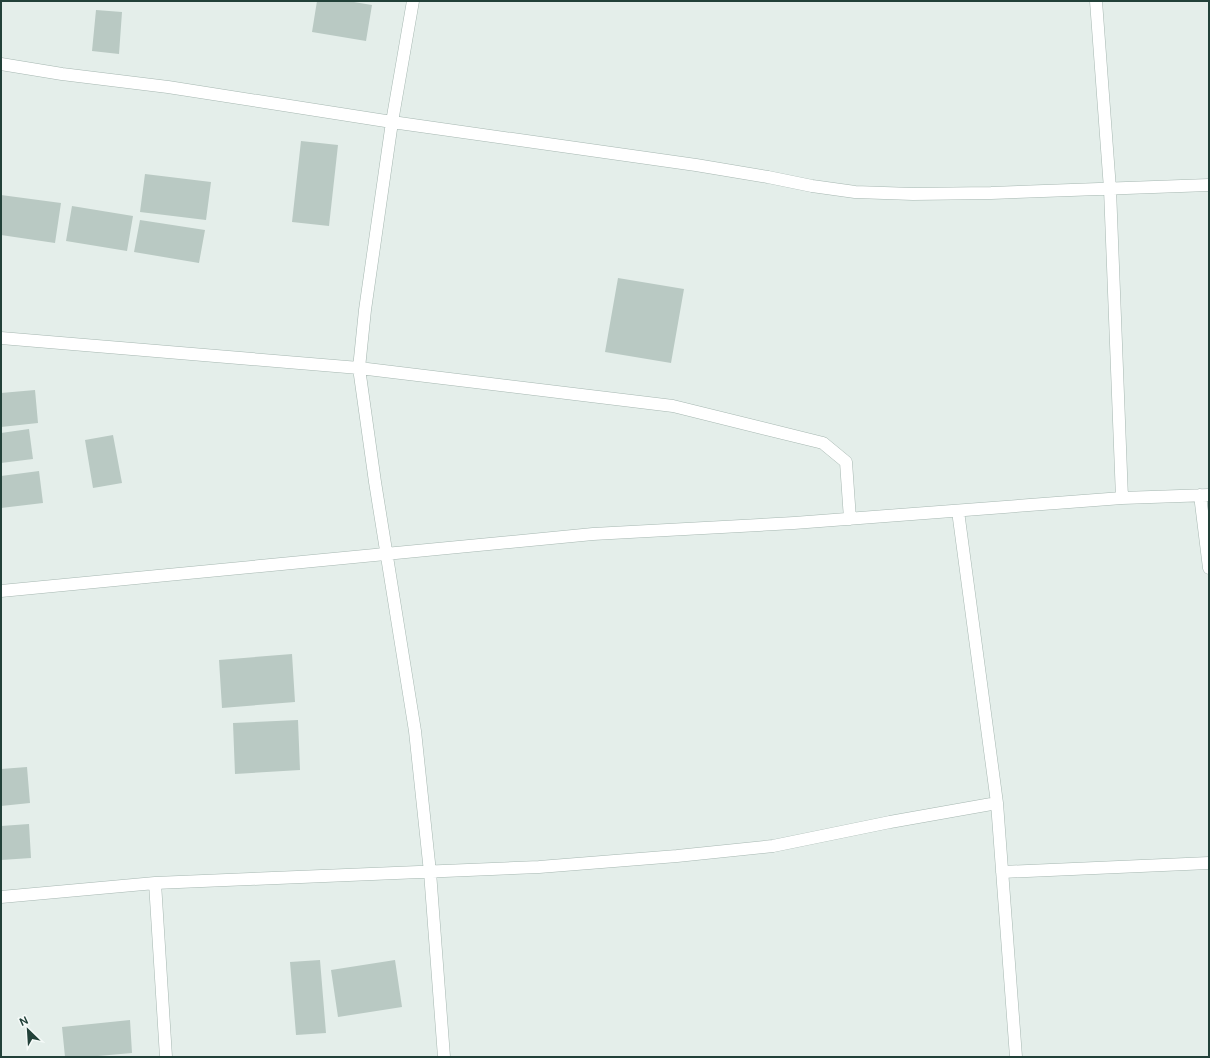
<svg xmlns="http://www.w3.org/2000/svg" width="1210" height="1058" font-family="'DM Sans',sans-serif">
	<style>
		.building { fill: #b9c9c3 }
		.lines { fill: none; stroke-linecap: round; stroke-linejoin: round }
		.street-casing { stroke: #a6b7b1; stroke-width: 13 }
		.street { stroke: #fff; stroke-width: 12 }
	</style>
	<rect width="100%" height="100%" fill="#e4eeea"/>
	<path class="building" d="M317,1H348L372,5L366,41L312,32Z
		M96,10L122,12L119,54L92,51Z
		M301,141L338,145L329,226L292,222Z
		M145,174L211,182L206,220L140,212Z
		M1,195L61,203L55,243L1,235Z
		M72,206L133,216L127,251L66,241Z
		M140,220L205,230L199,263L134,252Z
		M618,278L684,289L671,363L605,352Z
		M35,390L38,423L1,427V393Z
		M29,429L33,459L1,463V433Z
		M113,435L122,483L93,488L85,440Z
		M39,471L43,503L1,508V476Z
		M292,654L295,702L222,708L219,660Z
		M298,720L300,770L235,774L233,723Z
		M27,767L30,803L1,806V769Z
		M29,824L31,858L1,860V826Z
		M320,960L326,1033L296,1035L290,962Z
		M395,960L402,1007L338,1017L331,970Z
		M130,1020L132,1053L87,1057H65L62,1027Z"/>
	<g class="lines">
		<g class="street-casing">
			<path id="street" d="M413,1L392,122L365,310L359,368L375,482L415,731L430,872L444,1057
				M1096,1L1110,189L1122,498
				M1,64L62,74L168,87L392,122L696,165L768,177L812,186L855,192L913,194L991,193L1209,185
				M1,338L359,368L673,406L823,443L846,462L850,519
				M1200,495L1209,568
				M958,511L997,803L1016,1057
				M1,591L593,534L794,523L1122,498L1209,495
				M1002,872L1209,863
				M155,883L166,1057
				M1,897L155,883L539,867L677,856L773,846L890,822L997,803"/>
		</g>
		<use href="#street" class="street"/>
	</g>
	<rect width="1210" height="1058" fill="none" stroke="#224139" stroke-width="4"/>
	<g transform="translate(28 1030) rotate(335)" stroke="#f5faf8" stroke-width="3" paint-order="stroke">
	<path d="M0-3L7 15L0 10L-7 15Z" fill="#224139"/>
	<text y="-6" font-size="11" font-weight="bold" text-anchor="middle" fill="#224139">N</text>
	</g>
</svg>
